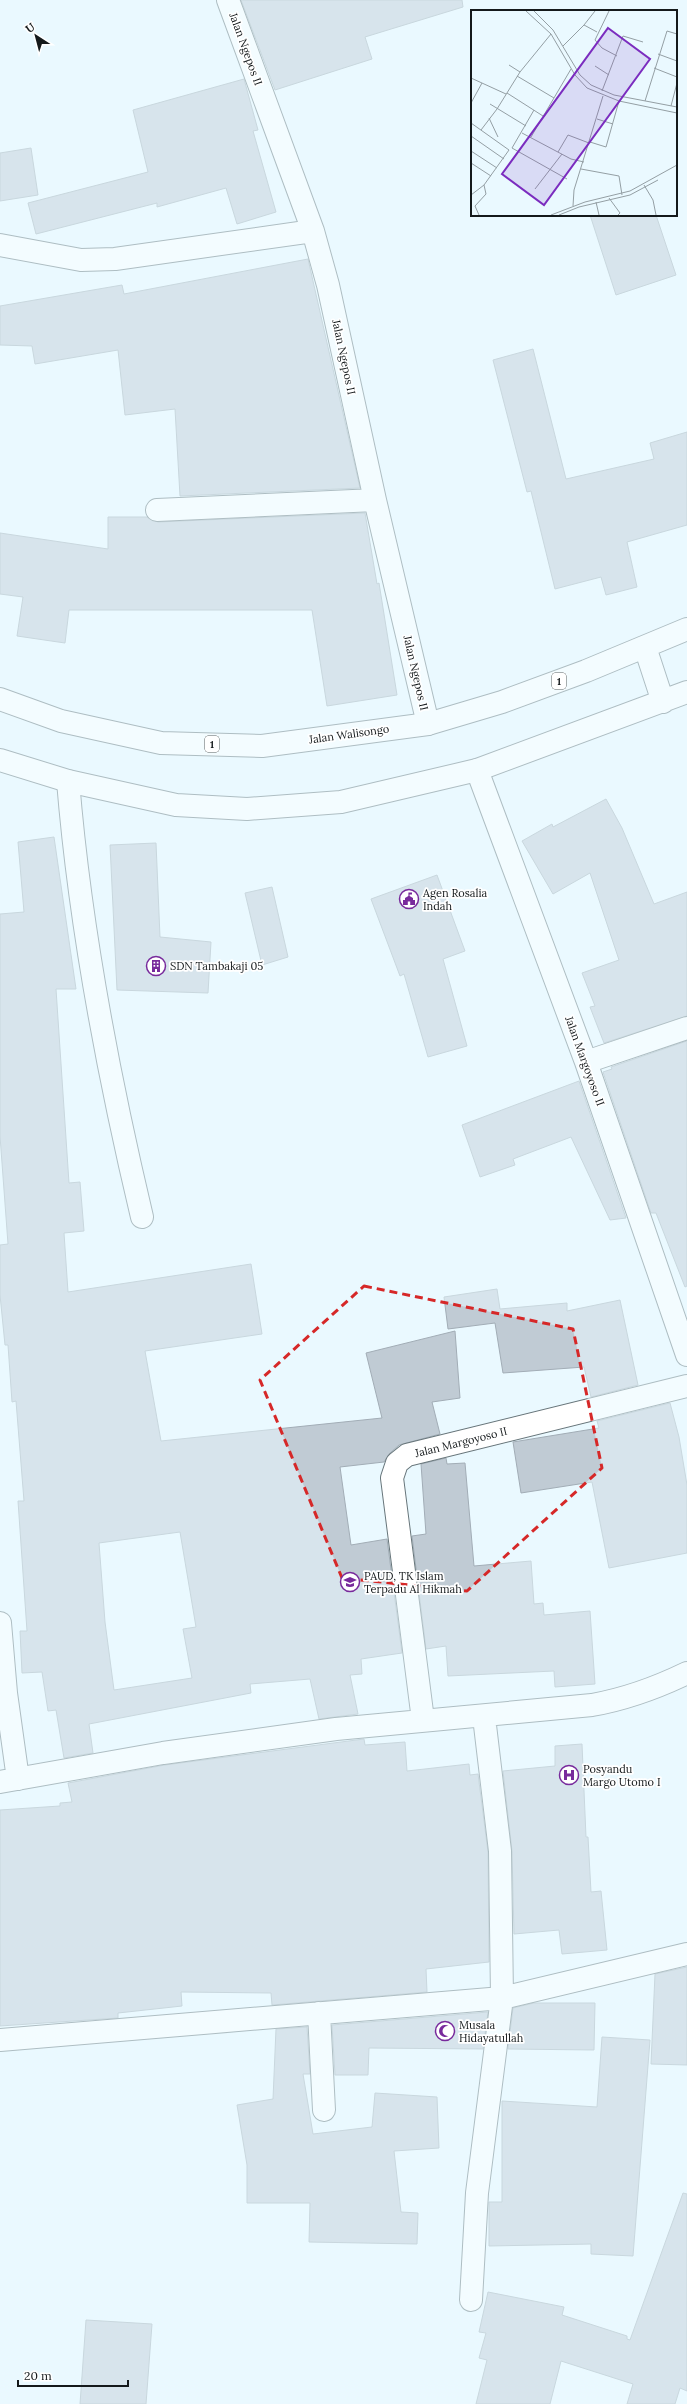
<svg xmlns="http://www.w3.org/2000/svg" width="687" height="2404" font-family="Lora,serif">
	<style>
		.building { fill: #c0cbd4; stroke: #a2adb6; fill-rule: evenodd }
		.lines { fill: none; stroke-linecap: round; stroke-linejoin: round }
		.minor-casing { stroke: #67757a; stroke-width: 24 }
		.highway-casing { stroke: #67757a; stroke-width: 24 }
		.minor { stroke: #fff; stroke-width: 22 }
		.highway { stroke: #fff; stroke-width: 22 }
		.marked { fill: none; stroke: #d62828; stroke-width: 3; stroke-dasharray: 8 5; stroke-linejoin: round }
		.labels { text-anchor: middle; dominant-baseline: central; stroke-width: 3.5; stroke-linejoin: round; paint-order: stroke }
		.shield { fill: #fff; stroke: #5a5e5f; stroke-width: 1 }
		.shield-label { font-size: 10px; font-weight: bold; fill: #14191b }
		.street-label { font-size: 11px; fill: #14191b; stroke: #fff }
		.poi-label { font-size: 11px; fill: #14191b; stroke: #fff; text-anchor: start }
		.inset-road { fill: none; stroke: #949fa4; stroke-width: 1 }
		.view { fill: #7b2cbf; fill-opacity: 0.15; stroke: #7b2cbf; stroke-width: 2 }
		.inset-edge { fill: none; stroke: #14191b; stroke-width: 2 }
	</style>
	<rect width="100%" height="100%" fill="#eaf9ff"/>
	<path class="building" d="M241,0H462L463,7L365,37L372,59L275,90Z
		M244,79L258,130L253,131L276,212L237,224L226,188L157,207V203L36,234L28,203L148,172L133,110Z
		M31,148L38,195L0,201V153Z
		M590,215H656L676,275L616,295Z
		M308,259L360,488L180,496L175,409L125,415L118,350L35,364L32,346L0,345V306L122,285L124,294Z
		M533,349L566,479L654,459L650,443L687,432V525L627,542L637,587L606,595L601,577L555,589L531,491L527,492L493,360Z
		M365,513L377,584L379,583L397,695L327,706L312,610H69L65,643L17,636L23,597L0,594V533L108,549V517H147L158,522Z
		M606,799L622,828L654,904L687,892V1016L604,1043L590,1007L595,1006L582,973L619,960L590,873L553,894L522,841L552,824L553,827Z
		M54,837L76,989H56L69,1183L80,1182L84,1231L64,1233L68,1292L251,1264L262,1334L145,1351L161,1441L382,1418L366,1353L455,1331L460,1398L432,1402L440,1434L399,1445L389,1454L384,1462L340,1467L351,1545L387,1539L402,1653L361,1659L362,1674L350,1675L358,1714L319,1719L310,1679L250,1684L251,1693L89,1724L93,1753L64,1758L56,1710L48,1711L42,1672L22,1673L20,1631H27L18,1501H24L16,1401L12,1402L8,1345H5L0,1295V1245L8,1244L0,1136V914L24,912L18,842ZM180,1532L196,1627L183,1629L192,1678L114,1690L105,1622L99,1543Z
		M156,843L160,937L211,942L208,993L117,990L110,845Z
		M437,875L465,951L443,959L467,1046L428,1057L404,974L400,976L371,899Z
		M272,887L288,957L262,965L245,893Z
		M687,1041V1286L685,1287L656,1213H651L603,1072L612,1069L611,1067Z
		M579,1081L626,1218L610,1220L571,1137L513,1159L515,1165L480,1177L462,1125Z
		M497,1289L500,1309L567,1303V1311L620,1300L638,1385L591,1397L584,1367L503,1373L495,1323L448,1329L444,1297Z
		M670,1403L679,1437L687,1485V1553L609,1568L592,1482L521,1493L513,1442L599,1428L597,1421Z
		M446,1458L447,1464L465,1463L474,1566L531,1561L534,1604L543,1603L544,1615L590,1611L595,1684L555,1687L554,1671L448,1676L446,1646L426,1649L412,1536L426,1534L421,1464Z
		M364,1739L365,1745L405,1742L407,1771L469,1764L470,1775L478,1774L488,1852L489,1962L426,1969L427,1992L272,2005L271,1993L181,1992L182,2006L118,2013V2018L0,2026V1810L60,1806V1803L72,1802L68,1783L165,1765Z
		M582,1744L586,1837H588L591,1892L601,1891L607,1950L562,1954L559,1930L514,1934L512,1851L503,1771L555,1766V1746Z
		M687,1967V2065L651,2064L655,1974Z
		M534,2003H595L594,2050L508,2049L513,2008Z
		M488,2012L483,2049L369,2048L368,2075H335L332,2025Z
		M307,2027L310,2074H303L313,2134L372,2127L375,2093L437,2097L439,2148L394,2151L401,2212L418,2213L417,2244L309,2242L310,2203H247V2165L237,2105L273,2099L276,2029Z
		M602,2037L650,2040L633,2256L591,2254V2244L489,2246V2202H502V2101L597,2107Z
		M683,2193L687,2194V2391L680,2388L675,2404H627L633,2384L561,2361L550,2404H476L487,2360L479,2358L486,2333L479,2332L488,2292L564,2307L562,2315L627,2336V2339L630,2340Z
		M86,2320L152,2324L146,2404H80Z"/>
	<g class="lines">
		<g class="minor-casing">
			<path id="minor" d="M228,0L313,231L328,285L375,500L428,724
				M0,245L81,260L115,259L313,231
				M157,510L375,500
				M477,770L586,1062L687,1355
				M68,781C80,929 108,1074 142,1217
				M586,1062L687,1028
				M0,1623L6,1693L18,1779
				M423,1720L392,1478L397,1463L407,1455L687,1386
				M0,1782L163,1753L336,1729L592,1705C626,1699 656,1688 687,1673
				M319,2013L324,2110
				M0,2040L502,1998L687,1954
				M471,2300L477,2193L502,1998L500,1851L484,1717"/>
		</g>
		<g class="highway-casing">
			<path id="highway" d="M645,647L663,702
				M0,699L61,721L161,743L262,746L428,724L502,702L586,671L687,629
				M0,760L68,781L176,805L247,809L341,802L477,770L687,692"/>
		</g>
		<use href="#minor" class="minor"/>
		<use href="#highway" class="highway"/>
	</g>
	<path d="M0 0H687V2404H0ZM364,1286L573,1329L602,1468L467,1591L342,1578L260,1380Z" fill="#eaf9ff" fill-opacity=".55" fill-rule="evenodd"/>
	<path class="marked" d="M364,1286L573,1329L602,1468L467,1591L342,1578L260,1380Z"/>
	<defs>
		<g id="civic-ring" transform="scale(1)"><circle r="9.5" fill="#fff" stroke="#782a9c" stroke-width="1.5"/><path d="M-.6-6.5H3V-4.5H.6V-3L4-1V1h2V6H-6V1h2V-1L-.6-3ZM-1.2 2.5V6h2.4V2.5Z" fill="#782a9c"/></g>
		<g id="building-ring" transform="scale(1)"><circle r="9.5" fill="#fff" stroke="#782a9c" stroke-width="1.5"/><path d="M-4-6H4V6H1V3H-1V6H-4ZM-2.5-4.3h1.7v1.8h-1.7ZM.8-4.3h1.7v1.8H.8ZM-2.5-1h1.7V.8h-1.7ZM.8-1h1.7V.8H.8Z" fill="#782a9c"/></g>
		<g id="school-ring" transform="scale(1)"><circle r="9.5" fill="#fff" stroke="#782a9c" stroke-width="1.5"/><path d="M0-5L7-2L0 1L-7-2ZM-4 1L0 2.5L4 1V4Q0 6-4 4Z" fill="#782a9c"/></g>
		<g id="hospital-ring" transform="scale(1)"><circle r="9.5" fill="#fff" stroke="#782a9c" stroke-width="1.5"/><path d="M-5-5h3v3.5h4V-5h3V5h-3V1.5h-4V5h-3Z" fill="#782a9c"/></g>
		<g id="mosque-ring" transform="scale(1)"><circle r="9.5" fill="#fff" stroke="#782a9c" stroke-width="1.5"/><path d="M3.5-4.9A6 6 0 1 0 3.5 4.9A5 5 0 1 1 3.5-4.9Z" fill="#782a9c"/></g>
	</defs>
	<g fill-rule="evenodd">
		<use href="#civic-ring" x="409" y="899"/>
		<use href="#building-ring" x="156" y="966"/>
		<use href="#school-ring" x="350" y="1582"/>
		<use href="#hospital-ring" x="569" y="1775"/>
		<use href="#mosque-ring" x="445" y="2031"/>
	</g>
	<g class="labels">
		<g class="shield">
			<rect x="552" y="673" width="14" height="16" rx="3"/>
			<rect x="205" y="736" width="14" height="16" rx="3"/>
		</g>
		<g class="shield-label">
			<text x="559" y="681">1</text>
			<text x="212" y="744">1</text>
		</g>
		<g class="street-label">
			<text transform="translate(246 49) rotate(70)">Jalan Ngepos II</text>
			<text transform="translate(344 357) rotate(78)">Jalan Ngepos II</text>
			<text transform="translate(416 673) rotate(77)">Jalan Ngepos II</text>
			<text transform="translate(349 734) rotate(-8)">Jalan Walisongo</text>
			<text transform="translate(585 1061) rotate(70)">Jalan Margoyoso II</text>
			<text transform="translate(461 1442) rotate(-14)">Jalan Margoyoso II</text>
		</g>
		<g class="poi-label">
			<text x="423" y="893">Agen Rosalia<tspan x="423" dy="13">Indah</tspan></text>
			<text x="170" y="966">SDN Tambakaji 05</text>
			<text x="364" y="1576">PAUD, TK Islam<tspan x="364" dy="13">Terpadu Al Hikmah</tspan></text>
			<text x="583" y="1769">Posyandu<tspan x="583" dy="13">Margo Utomo I</tspan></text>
			<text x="459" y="2025">Musala<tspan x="459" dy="13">Hidayatullah</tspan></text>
		</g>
	</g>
	<g transform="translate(471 10)">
		<rect width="206" height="206" fill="#eaf9ff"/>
		<path class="inset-road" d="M55,1L80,24L104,65L116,78L148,91L206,103M63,1L82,20L109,65L120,75L143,85L206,97M138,1L124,30L131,38L146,46M113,15L126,22M92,36L113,15L124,1M187,44L206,51M38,55L49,62M124,56L138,65M183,58L206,67M46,66L83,88M0,68L35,84M131,81L152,26L172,32M36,83L72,106M174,91L196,21L206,24M0,93L11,73M19,94L55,116M200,96L206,73M26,99L49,62L80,24M63,100L41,138L96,169M18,108L27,127M126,109L142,114M0,113L38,140L13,175L0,185M10,120L26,99M51,123L100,149L113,152M0,126L33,149M60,127L100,59M119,132L135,137L148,91M0,141L26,158M87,142L97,125L118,133M0,153L20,166M110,159L148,166L151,185M173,175L182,190L185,205M64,179L91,144M138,188L149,203L147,205M125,192L128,205M102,196L103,180L132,86M8,205L4,196L15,184L13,175M80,205L114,192L159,181L206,155M88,205L108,197L159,185L187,170"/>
		<path class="view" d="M137,18L179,49L73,195L31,164Z"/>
		<rect width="206" height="206" class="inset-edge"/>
	</g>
	<g transform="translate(36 36) rotate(324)" stroke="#ffffff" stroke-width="3" paint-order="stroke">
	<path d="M0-3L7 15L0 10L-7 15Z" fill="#14191b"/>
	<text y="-6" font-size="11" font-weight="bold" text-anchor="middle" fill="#14191b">U</text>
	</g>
	<path d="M18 2380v6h110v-6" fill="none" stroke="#14191b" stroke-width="2"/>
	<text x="24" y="2380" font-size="12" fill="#14191b" stroke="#ffffff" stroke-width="3" paint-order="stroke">20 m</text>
</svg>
